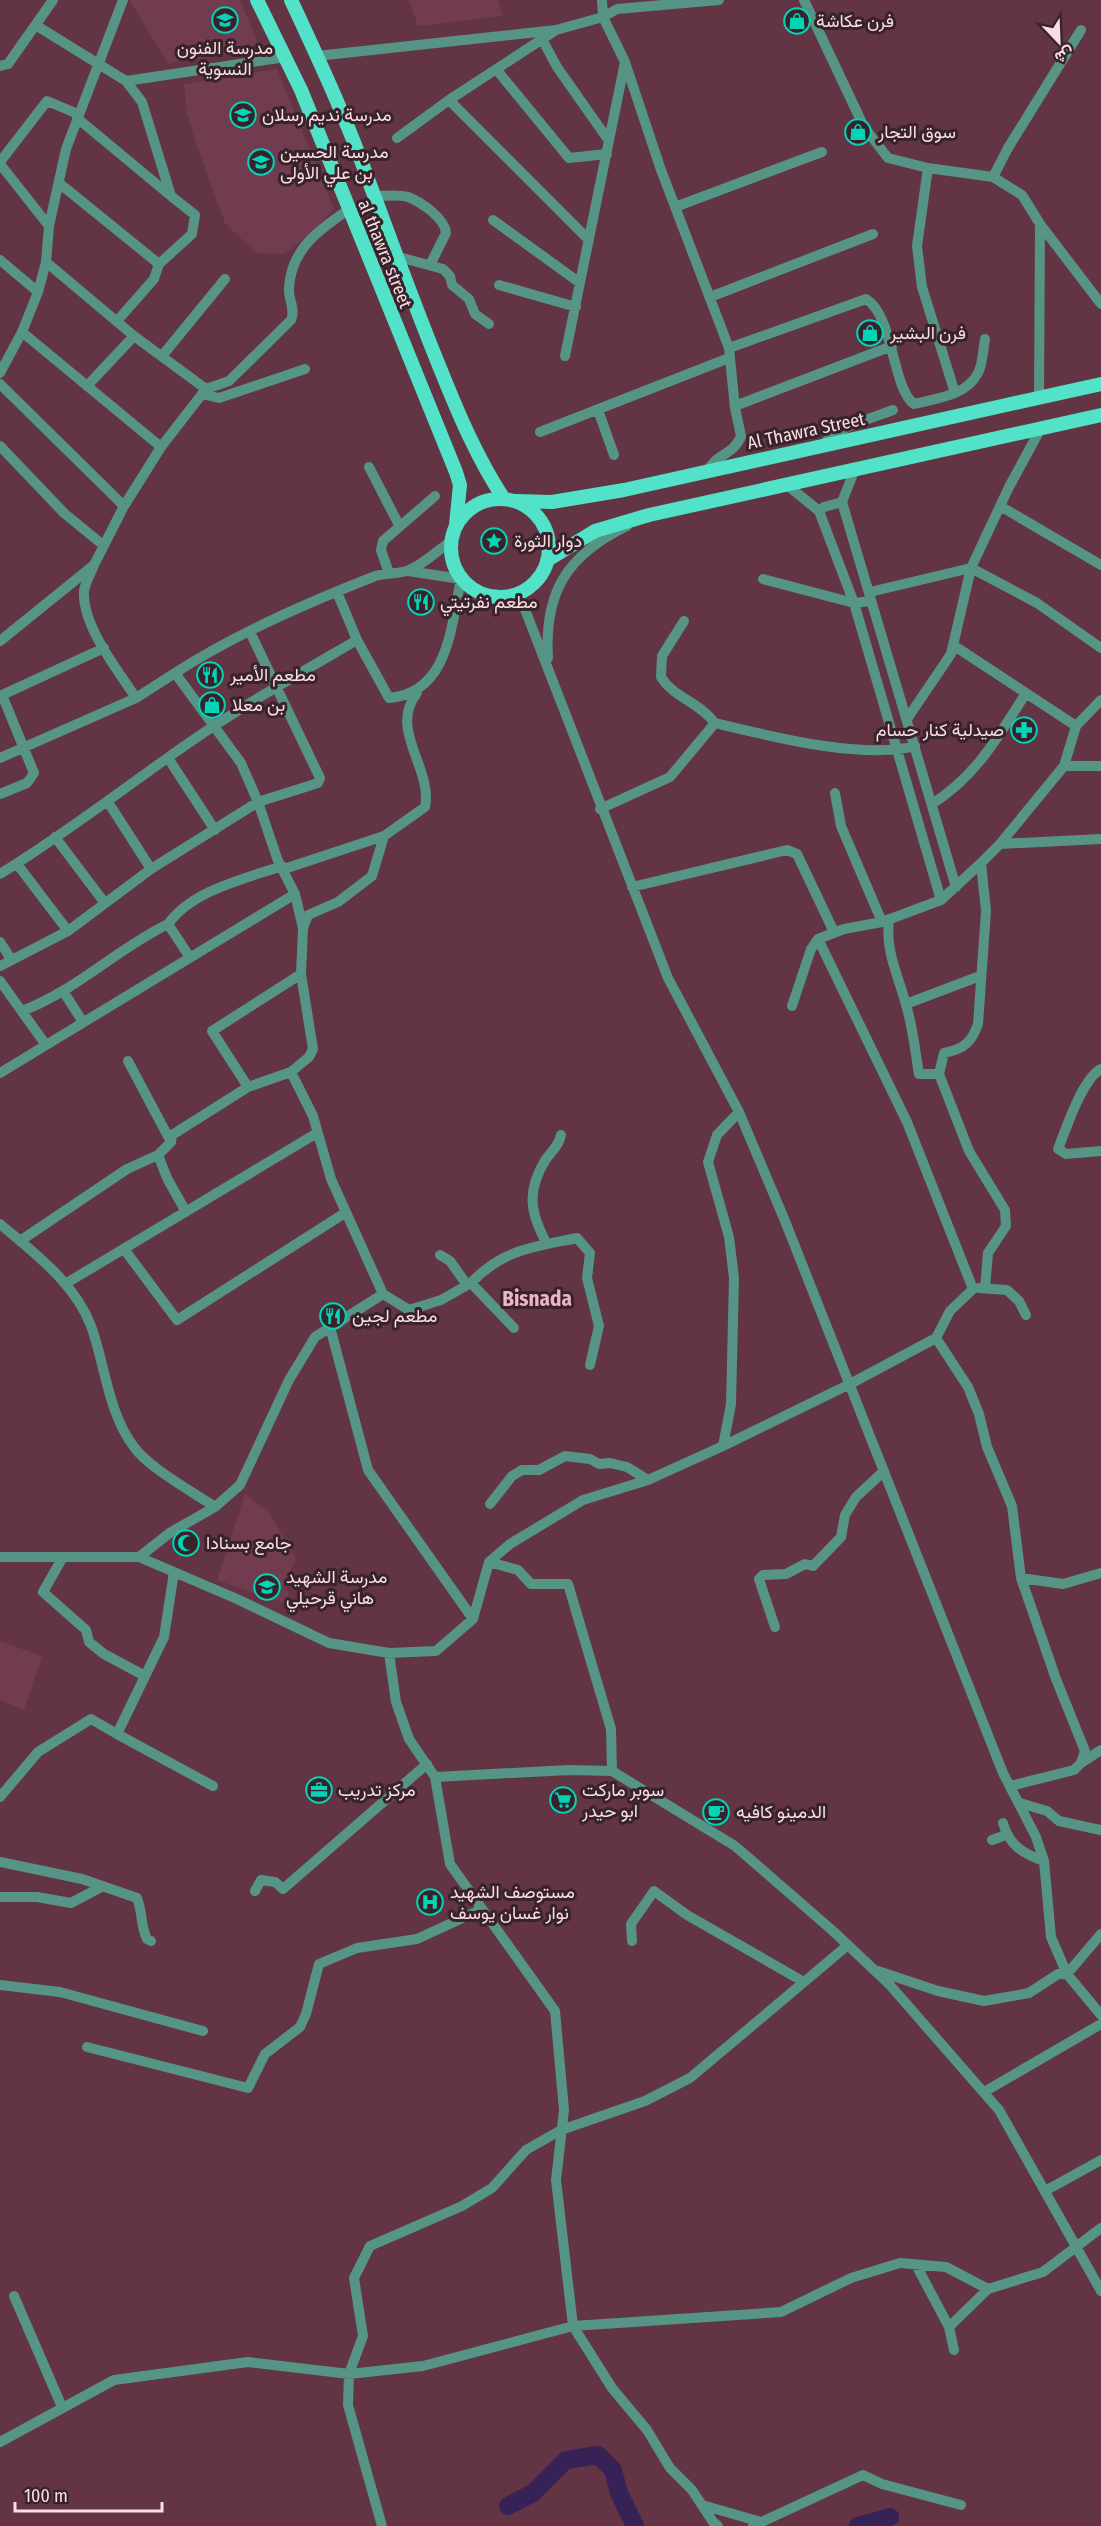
<svg xmlns="http://www.w3.org/2000/svg" width="1101" height="2526" font-family="'Fira Sans Condensed',Vazirmatn,sans-serif">
	<style>
		.built { fill: #723c50 }
		.lines { fill: none; stroke-linecap: round; stroke-linejoin: round }
		.river { stroke: #362257; stroke-width: 18 }
		.minor { stroke: #569486; stroke-width: 10 }
		.major { stroke: #51e2c7; stroke-width: 14 }
		.labels { text-anchor: middle; dominant-baseline: central; stroke-width: 6; stroke-linejoin: round; paint-order: stroke }
		.poi-label { font-size: 18px; fill: #fadde5; stroke: #39232b; text-anchor: start }
		.street-label { font-size: 18px; fill: #fadde5; stroke: #39232b }
		.quarter-label { font-size: 21px; font-weight: bold; fill: #edb4c6; stroke: #39232b }
	</style>
	<rect width="100%" height="100%" fill="#623444"/>
	<path class="built" d="M129,0H240L261,50L168,63Z
		M409,0H498L503,16L418,26Z
		M277,69L334,209L309,236L284,254L256,253L225,223L198,149L187,114L184,84Z
		M245,1494L269,1513L296,1559L283,1586L289,1593L284,1603L217,1580Z
		M0,1641L42,1656L24,1710L0,1700Z"/>
	<g class="lines">
		<path class="river" d="M508,2506L533,2493L566,2460L598,2455L613,2470L619,2493L635,2526
			M858,2526L890,2517"/>
		<path class="minor" d="M602,0L603,17L625,62L661,170L729,348L735,408L741,436C734,455 715,454 707,472
			M804,0L864,127L888,158L928,168L993,177L1022,195L1040,224L1101,304
			M37,26L126,81L286,57
			M542,39L557,67L609,141
			M317,56L556,30L603,17L617,9L719,0
			M0,66L8,64L53,0
			M496,69L569,158L607,154
			M449,100L589,240
			M77,118L171,196
			M397,138L449,100L553,32
			M0,162L47,101L78,114
			M0,164L49,226
			M928,168L917,246L922,287L955,393
			M993,177L1008,148L1081,30
			M59,183L159,264
			M374,196C384,196 398,194 408,197C421,202 445,218 446,233L430,265
			M675,207L822,152
			M493,220L580,283
			M395,256L443,269L450,276L452,285L469,299L475,314L489,324
			M0,260L38,292
			M499,285L576,307
			M710,297L873,234
			M117,321L154,279L159,264L192,234L195,215L171,196L142,102L126,81
			M22,332L161,447
			M729,348L866,299C894,316 892,388 914,404C937,398 966,396 978,373C983,364 983,349 985,339
			M162,356L225,279
			M565,356L625,62
			M0,373L22,332L38,292L46,262L49,226L66,149L123,0
			M0,384L124,506
			M87,386L134,336
			M206,389L229,381L291,320C296,309 288,299 289,288C291,249 319,230 348,210
			M202,394L219,398L305,369
			M1039,399L1040,225
			M735,406L892,346
			M598,410L614,455
			M540,432L729,358
			M0,446L64,513L103,545
			M822,446C838,426 870,419 893,410
			M369,467L399,525
			M855,469L842,502L956,887
			M787,485L819,511L854,603L941,900
			M1000,506L1101,565
			M819,511L824,507L842,502
			M94,565C91,573 85,583 84,591C82,626 117,669 136,698L175,673L241,763L258,802L278,861L295,894L303,928L301,974L313,1049L309,1057L291,1072L313,1116L331,1179L383,1294L409,1310L441,1300L471,1283L514,1328
			M389,573L381,550L383,541L435,496
			M763,579L854,603L871,601
			M337,592L357,640L389,698C449,693 451,626 461,579L408,571
			M870,592L971,568L1037,603L1101,648
			M519,594L668,978L739,1112L785,1221L1003,1773L1036,1837L1044,1861L1051,1937L1067,1974L1101,2015
			M684,621L662,656L661,677C673,697 699,702 715,723
			M0,641L94,565L124,506L161,447L206,389L134,336L46,262
			M953,645L1076,726
			M548,658C544,592 567,555 627,526
			M175,673C233,635 309,602 373,577C384,572 398,575 409,570C424,564 437,551 451,541
			M0,696L104,648
			M907,719L951,654L971,568L1009,487L1041,428
			M0,758L136,698
			M168,758L215,830
			M1064,766H1101
			M835,793L841,826L882,922
			M0,794L27,783L34,773L2,695
			M108,802L151,869
			M932,804C977,775 998,737 1026,693
			M600,809L670,777L715,723C769,736 862,760 915,746
			M55,837L104,902
			M1000,844L1101,839
			M981,863L986,911L978,1024C972,1042 964,1049 944,1053L939,1074L969,1151L1005,1210L1006,1226L988,1253L985,1288
			M17,864L68,931
			M284,869L384,836
			M0,874C57,839 111,798 166,759C226,715 292,678 357,640
			M632,887L787,850L797,854L834,932
			M889,919C885,952 898,974 906,1005C913,1027 915,1051 919,1074H939
			M303,928L308,915L338,902L372,876L384,836L425,807C433,768 388,730 417,693
			M0,942L11,959
			M189,956L168,924C193,890 244,879 282,866
			M0,966L68,931L151,869L258,802L318,783L320,778L250,632
			M0,981L46,1045
			M63,991L83,1022
			M906,1004L980,976
			M792,1006L811,949L818,939L844,929L882,922L941,900L981,863L1000,844L1064,766L1076,726L1101,700
			M22,1011C75,991 117,949 168,924
			M128,1061L171,1142
			M1101,1069C1082,1079 1066,1129 1058,1149L1066,1154L1101,1151
			M0,1073L295,894
			M248,1087L212,1031L301,974
			M158,1155L167,1178L186,1212
			M0,1224C34,1253 75,1283 91,1326C105,1364 108,1413 134,1447C149,1468 193,1492 215,1507
			M20,1241L127,1169L158,1155L171,1142L172,1135L248,1087L291,1072
			M547,1244C530,1213 526,1191 546,1159C552,1151 559,1145 561,1135
			M124,1249L177,1320L345,1213
			M440,1255L450,1261L465,1282L471,1283C503,1249 534,1247 577,1238L590,1253L587,1278L599,1326L590,1365
			M65,1284L317,1133
			M979,1288L1007,1290L1019,1301L1026,1315
			M330,1327L368,1470L473,1619
			M936,1338L968,1387L979,1414L987,1447L1012,1506L1021,1578L1056,1679L1085,1751L1081,1763L1074,1770L1010,1786
			M723,1446L850,1384L936,1338L950,1311L973,1289L907,1122L818,939
			M490,1504L512,1476L522,1470H539L565,1456L590,1459L599,1464L610,1463L627,1467L648,1480
			M0,1557H139L237,1599L329,1643L389,1653L436,1651L473,1619L489,1562L518,1570L531,1584H568L611,1729L612,1771
			M63,1557L43,1592L86,1630L89,1642L104,1654L145,1676
			M139,1557L171,1532L215,1507L240,1485L289,1380L315,1337L383,1294
			M489,1562L510,1544L583,1500L648,1480L723,1446L731,1404L734,1278L729,1237L708,1162L717,1135L739,1112
			M174,1572L164,1637L117,1734L213,1786
			M1021,1578L1063,1584L1101,1573
			M775,1627L759,1579L763,1575L786,1574L805,1564L813,1566L841,1537L845,1515L856,1497L884,1471
			M389,1653L396,1702L409,1739L435,1777L450,1864L555,2011L564,2110L556,2180L573,2326L612,2388L647,2430L670,2468L692,2490L713,2522L718,2526
			M1081,1763L1101,1750
			M435,1777L569,1770L612,1771L735,1846L833,1931L889,1984L999,2110L1101,2291
			M0,1797L38,1752L91,1719L117,1734
			M1020,1803L1047,1811L1059,1821L1101,1830
			M1003,1823C1009,1845 1023,1854 1044,1861
			M992,1840L1006,1835
			M0,1862L82,1879L137,1898C143,1913 140,1925 147,1939L151,1941
			M255,1891L261,1880L275,1882L283,1889L427,1764
			M0,1897H37L71,1903L103,1886
			M632,1941L631,1924L654,1891L687,1915L804,1982
			M878,1971L938,1991L984,2001L1029,1993L1058,1974H1067L1101,1934
			M0,1985L60,1992L203,2031
			M87,2047L248,2088L265,2054L300,2027L306,2014L319,1964L357,1948L417,1939L482,1909
			M984,2092L1101,2024
			M1045,2191L1101,2160
			M916,2265L949,2327L988,2289
			M14,2296L62,2407
			M949,2327L954,2350
			M0,2442L114,2380L248,2362L349,2374L423,2366L573,2326L781,2312L851,2278L900,2263L946,2267L988,2289L1043,2272L1101,2228
			M702,2505L761,2522
			M382,2526L348,2405L349,2374L363,2336L354,2278L370,2246L462,2206L492,2188L526,2150L561,2130L645,2101L690,2078L848,1945
			M753,2526L863,2475L882,2484L961,2505"/>
		<path class="major" d="M257,0L301,90L456,472L460,485L456,525
			M291,0C316,54 341,107 362,163C388,232 412,300 440,368C458,413 477,458 504,499
			M451 548a49 49 0 1 1 98 0a49 49 0 1 1-98 0Z
			M517,501L552,502L624,490L1101,384
			M549,559L595,531L649,515L1101,415"/>
	</g>
	<defs>
		<g id="school-ring" transform="scale(1.35)"><circle r="9.5" fill="#39232b" stroke="#00d5b7" stroke-width="1.5"/><path d="M0-5L7-2L0 1L-7-2ZM-4 1L0 2.5L4 1V4Q0 6-4 4Z" fill="#00d5b7"/></g>
		<g id="shop-ring" transform="scale(1.35)"><circle r="9.5" fill="#39232b" stroke="#00d5b7" stroke-width="1.5"/><path d="M-5-2.5h2.3a2.7 3.5 0 0 1 5.4 0H5L5.5 6h-11ZM-1.5-2.5h3a1.5 2.3 0 0 0-3 0Z" fill="#00d5b7"/></g>
		<g id="sight-ring" transform="scale(1.35)"><circle r="9.5" fill="#39232b" stroke="#00d5b7" stroke-width="1.5"/><path d="M0-6L1.8-2.2L6-1.7L2.9 1.2L3.7 5.4L0 3.3L-3.7 5.4L-2.9 1.2L-6-1.7L-1.8-2.2Z" fill="#00d5b7"/></g>
		<g id="restaurant-ring" transform="scale(1.35)"><circle r="9.5" fill="#39232b" stroke="#00d5b7" stroke-width="1.5"/><path d="M-5-6h1v4h1v-4h1v4h1v-4h1v5L-1.5 .5V6h-2V.5L-5-1ZM5-6V6H3V1.5H1.5Q1.5-4 5-6Z" fill="#00d5b7"/></g>
		<g id="pharmacy-ring" transform="scale(1.35)"><circle r="9.5" fill="#39232b" stroke="#00d5b7" stroke-width="1.5"/><path d="M-2-6h4v4h4v4h-4v4h-4v-4h-4v-4h4Z" fill="#00d5b7"/></g>
		<g id="mosque-ring" transform="scale(1.35)"><circle r="9.5" fill="#39232b" stroke="#00d5b7" stroke-width="1.5"/><path d="M3.5-4.9A6 6 0 1 0 3.5 4.9A5 5 0 1 1 3.5-4.9Z" fill="#00d5b7"/></g>
		<g id="office-ring" transform="scale(1.35)"><circle r="9.5" fill="#39232b" stroke="#00d5b7" stroke-width="1.5"/><path d="M-6-3h4V-5.5h4V-3h4V5H-6ZM-1-4.5V-3h2v-1.5ZM-6 0V1H6V0Z" fill="#00d5b7"/></g>
		<g id="supermarket-ring" transform="scale(1.35)"><circle r="9.5" fill="#39232b" stroke="#00d5b7" stroke-width="1.5"/><path d="M-6-5.5h2.5l.6 2H6L4.5 2H-2.5L-4.4-4H-6ZM-1.5 3.2a1.3 1.3 0 1 0 .1 0ZM3 3.2a1.3 1.3 0 1 0 .1 0Z" fill="#00d5b7"/></g>
		<g id="cafe-ring" transform="scale(1.35)"><circle r="9.5" fill="#39232b" stroke="#00d5b7" stroke-width="1.5"/><path d="M-5.5-4.5H6V0H3Q3 3.5 0 3.5H-2.5Q-5.5 3.5-5.5 0ZM3-3.2v2h1.7v-2ZM-6 4.5H4V6H-6Z" fill="#00d5b7"/></g>
		<g id="hospital-ring" transform="scale(1.35)"><circle r="9.5" fill="#39232b" stroke="#00d5b7" stroke-width="1.5"/><path d="M-5-5h3v3.5h4V-5h3V5h-3V1.5h-4V5h-3Z" fill="#00d5b7"/></g>
	</defs>
	<g fill-rule="evenodd">
		<use href="#school-ring" x="225" y="20"/>
		<use href="#shop-ring" x="797" y="21"/>
		<use href="#school-ring" x="243" y="115"/>
		<use href="#shop-ring" x="858" y="132"/>
		<use href="#school-ring" x="261" y="162"/>
		<use href="#shop-ring" x="870" y="333"/>
		<use href="#sight-ring" x="494" y="541"/>
		<use href="#restaurant-ring" x="421" y="602"/>
		<use href="#restaurant-ring" x="210" y="675"/>
		<use href="#shop-ring" x="212" y="705"/>
		<use href="#pharmacy-ring" x="1024" y="730"/>
		<use href="#restaurant-ring" x="333" y="1316"/>
		<use href="#mosque-ring" x="186" y="1543"/>
		<use href="#school-ring" x="267" y="1587"/>
		<use href="#office-ring" x="319" y="1790"/>
		<use href="#supermarket-ring" x="563" y="1800"/>
		<use href="#cafe-ring" x="716" y="1812"/>
		<use href="#hospital-ring" x="430" y="1902"/>
	</g>
	<g class="labels">
		<g class="poi-label">
			<text x="816" y="21">فرن عكاشة</text>
			<text x="225" y="48" text-anchor="middle">مدرسة الفنون<tspan x="225" dy="21">النسوية</tspan></text>
			<text x="262" y="115">مدرسة نديم رسلان</text>
			<text x="878" y="132">سوق التجار</text>
			<text x="280" y="152">مدرسة الحسين<tspan x="280" dy="21">بن علي الأولى</tspan></text>
			<text x="890" y="333">فرن البشير</text>
			<text x="514" y="541">دوار الثورة</text>
			<text x="440" y="602">مطعم نفرتيتي</text>
			<text x="230" y="675">مطعم الأمير</text>
			<text x="232" y="705">بن معلا</text>
			<text x="1004" y="730" text-anchor="end">صيدلية كنار حسام</text>
			<text x="352" y="1316">مطعم لجين</text>
			<text x="206" y="1543">جامع بسنادا</text>
			<text x="286" y="1577">مدرسة الشهيد<tspan x="286" dy="21">هاني قرحيلي</tspan></text>
			<text x="338" y="1790">مركز تدريب</text>
			<text x="582" y="1790">سوبر ماركت<tspan x="582" dy="21">ابو حيدر</tspan></text>
			<text x="736" y="1812">الدمينو كافيه</text>
			<text x="450" y="1892">مستوصف الشهيد<tspan x="450" dy="21">نوار غسان يوسف</tspan></text>
		</g>
		<g class="street-label">
			<text transform="translate(385 254) rotate(68)">al thawra street</text>
			<text transform="translate(806 431) rotate(-12)">Al Thawra Street</text>
		</g>
		<g class="quarter-label">
			<text x="537" y="1299">Bisnada</text>
		</g>
	</g>
	<g transform="translate(1059 42) rotate(157)" stroke="#39232b" stroke-width="4.5" paint-order="stroke">
	<path d="M0-4.5L10 22L0 15L-10 22Z" fill="#fadde5"/>
	<text y="-9" font-size="16" font-weight="bold" text-anchor="middle" fill="#fadde5">ش</text>
	</g>
	<path d="M15 2502v9h147v-9" fill="none" stroke="#fadde5" stroke-width="3"/>
	<text x="24" y="2502" font-size="18" fill="#fadde5" stroke="#39232b" stroke-width="4.5" paint-order="stroke">100 m</text>
</svg>
